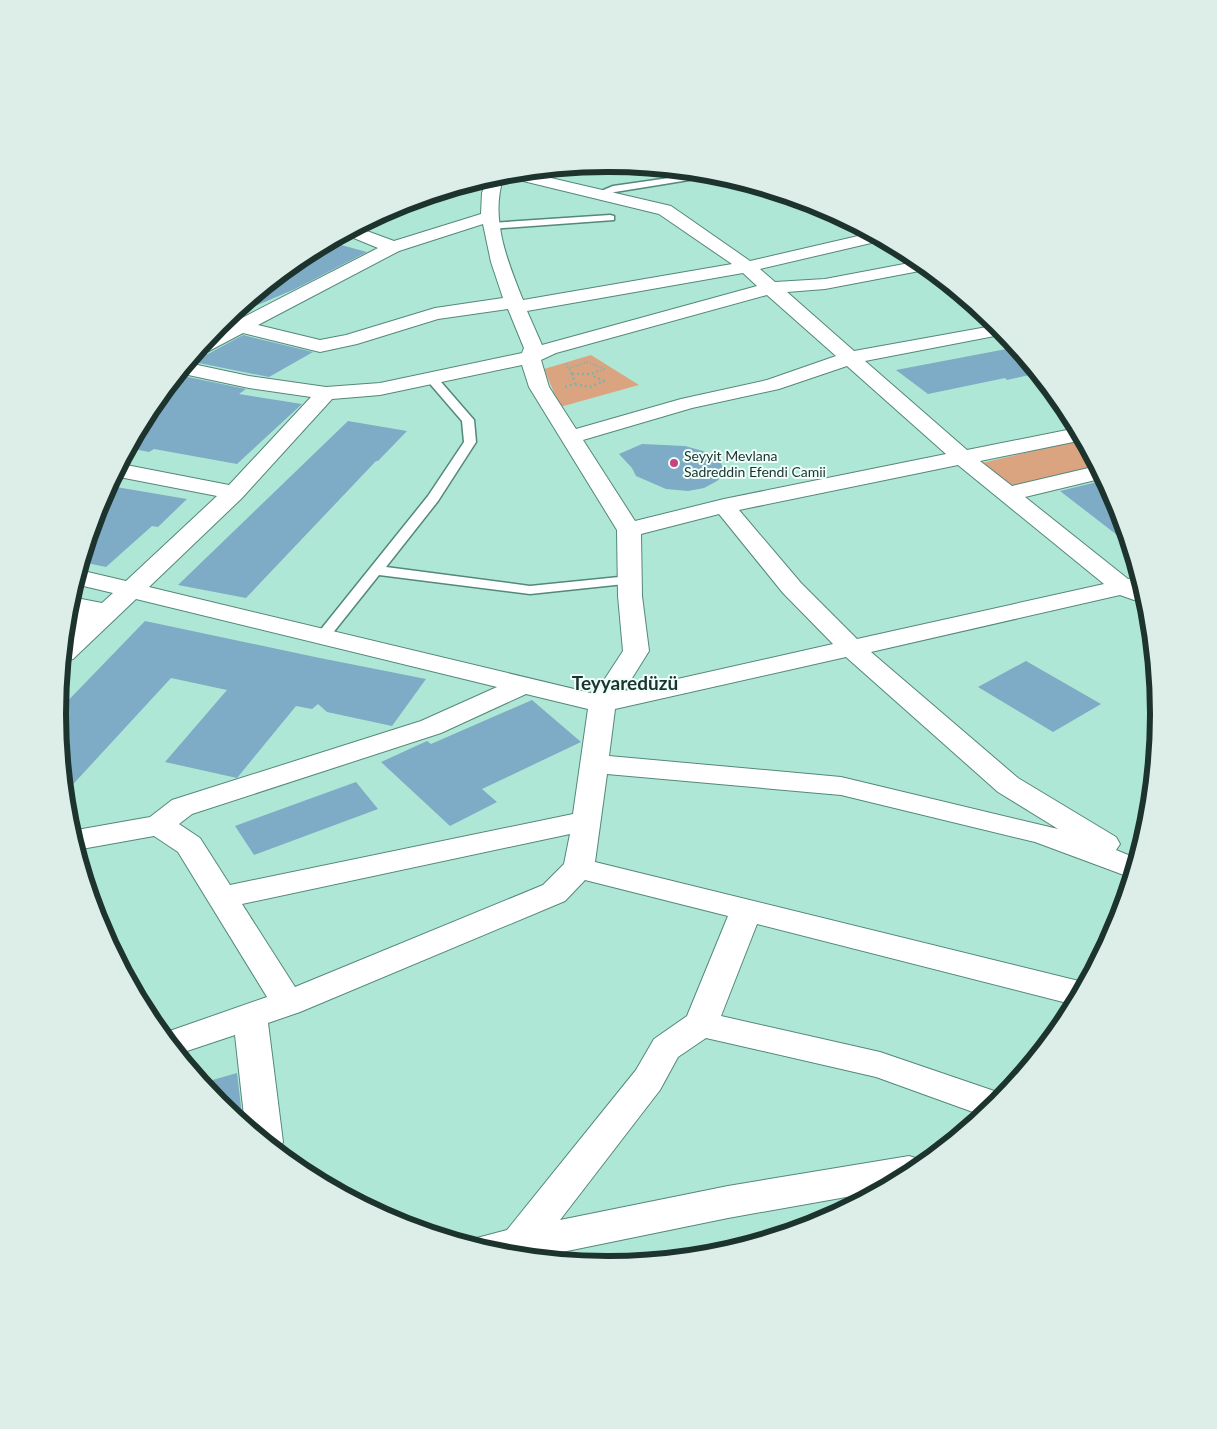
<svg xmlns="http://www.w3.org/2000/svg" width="1217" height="1429" font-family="Lato,sans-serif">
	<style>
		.green { fill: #dba480 }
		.building { fill: #7eabc5 }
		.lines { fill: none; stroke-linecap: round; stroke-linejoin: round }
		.lane-casing { stroke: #53887a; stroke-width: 3 }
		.street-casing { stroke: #53887a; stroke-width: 2 }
		.path-far1 { stroke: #83b1a4; stroke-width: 2; stroke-dasharray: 1 2; stroke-linecap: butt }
		.path { stroke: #83b1a4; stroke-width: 2.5; stroke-dasharray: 2 3; stroke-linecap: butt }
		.lane { fill: #fff; fill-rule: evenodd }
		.street { fill: #fff; fill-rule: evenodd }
		.poi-dot { fill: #c94382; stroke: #eefef9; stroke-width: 2 }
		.labels { text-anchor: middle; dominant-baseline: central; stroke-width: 4; stroke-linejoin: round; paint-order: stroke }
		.poi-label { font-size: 14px; fill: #1d332d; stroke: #eefef9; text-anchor: start }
		.district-label { font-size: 19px; font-weight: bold; fill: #1d332d; stroke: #eefef9 }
		.rim { fill: none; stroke: #1d332d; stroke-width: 6 }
	</style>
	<rect width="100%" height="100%" fill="#afe7d7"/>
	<path class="green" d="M591,355L639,385L560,407L544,369Z
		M1083,439L1099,469L1011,489L982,463Z"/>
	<path class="building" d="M330,242L367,252L295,289L248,309L245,304L303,256Z
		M243,335L313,352L269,377L189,361L195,354H208Z
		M1017,347L1038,373L1007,380L1005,378L928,394L896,370Z
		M178,375L246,389L239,394L302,404L237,464L154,449L149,452L129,448L151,408Z
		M348,421L407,431L378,461H376L246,598L178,585Z
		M642,444L685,446L703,451L717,457L726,472L717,481L704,488L688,491L666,489L636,476L632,468L619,454Z
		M1105,480L1118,504L1130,545L1060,491Z
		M116,487L187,499L158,527L152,526L106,567L82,562L100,503Z
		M145,621L315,657L426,679L392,726L327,712L318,704L312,709L296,706L237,778L165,762L227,690L171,678L65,793L58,711Z
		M1026,661L1101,704L1053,732L978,687Z
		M532,700L581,742L482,789L497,802L450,826L381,762L427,741L431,744Z
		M356,782L378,809L254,855L235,826Z
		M237,1073L243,1124L219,1104L202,1083Z"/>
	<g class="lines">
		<g class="lane-casing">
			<path id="lane" d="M704,173L720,175L615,192L599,197L594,194L613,186Z
				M610,215L614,216V220L491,229L486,226L491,223Z
				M431,374L435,375L474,420L476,442L438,501L386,567L530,586L629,576L634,577L636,580L634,583L530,594L379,575L328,639H318L315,636L318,633L428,496L464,442L462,421L425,378Z"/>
		</g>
		<g class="street-casing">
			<path id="street" d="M525,172L671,206L750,261L871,233L884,240L760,269L775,282L825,279L920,261L930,269L825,289L787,292L854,351L998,325L1005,334L865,361L967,450L1077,428L1083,440L980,461L1012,486L1097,466L1104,478L1025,497L1128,579L1140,576L1145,595L1143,598L1134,600L1120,595L871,652L1018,778L1116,837L1120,844L1116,850L1138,859L1132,878L1035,842L841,795L607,774L595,862L1087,983L1075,1005L757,924L721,1016L880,1052L1006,1095L984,1116L876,1077L706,1038L678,1057L660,1090L560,1220L728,1186L909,1156L922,1160L925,1164L914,1173L880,1191L728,1218L533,1258L501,1255L470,1246L473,1239L507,1230L636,1070L654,1039L687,1016L728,916L585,880L565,901L300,1012L268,1023L283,1142L278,1152L245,1125L235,1035L178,1054L161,1034L267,997L178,852L154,836L76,850L71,831L150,817L172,800L421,721L497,687L136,599L73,659L63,661L65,638L72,631L66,629L67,618L74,613L68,611L71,597L102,603L113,593L75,584L79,570L126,581L217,496L114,476L121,464L229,485L311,397L249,388L179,373L188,363L249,376L326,387L380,383L522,353L524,348L508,309L438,319L357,344L320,352L243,333L207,352L196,353L211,334L378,248L344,234L356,227L394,241L481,214L482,193L487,178L501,174ZM503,179L519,180L659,214L732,264L523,300C508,263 490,219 503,179ZM483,224L491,262L503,298L435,308L346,335L320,340L258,325L399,251ZM743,273L757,286L542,345L527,311ZM767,295L836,356L767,380L681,399L576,429L549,387L541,360L556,353ZM522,365L529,387L617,530L618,596L623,651L595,694L149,587L242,498L332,399L380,395ZM847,366L946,454L724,499L635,521L583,440L692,408L779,389ZM958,465L1104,584L857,639L801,583L739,510ZM719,514L783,593L833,644L624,691L649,651L642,596L641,534ZM846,657L998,792L1058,829L841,777L609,756L615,709ZM526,694L588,709L573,814L230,885L200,838L179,824L192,814L441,733ZM570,834L564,864L543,885L295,987L242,904Z"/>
		</g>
		<path class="path-far1" d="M566,364L571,373
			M570,368L587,362L605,369L595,373"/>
		<path class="path" d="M572,374H591L598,371
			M575,384L590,387L604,381L591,375
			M565,387L575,384L571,371"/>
		<use href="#lane" class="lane"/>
		<use href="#street" class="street"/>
	</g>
	<circle class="poi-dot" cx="674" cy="463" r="5"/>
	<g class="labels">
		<g class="poi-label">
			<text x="684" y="455">Seyyit Mevlana<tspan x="684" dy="16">Sadreddin Efendi Camii</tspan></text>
		</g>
		<g class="district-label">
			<text x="625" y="682">Teyyaredüzü</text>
		</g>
	</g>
	<path d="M0 0H1217V1429H0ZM66 714a542 542 0 1 1 1084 0a542 542 0 1 1-1084 0Z" fill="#ddeee9" fill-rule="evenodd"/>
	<path class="rim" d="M66 714a542 542 0 1 1 1084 0a542 542 0 1 1-1084 0Z"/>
</svg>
